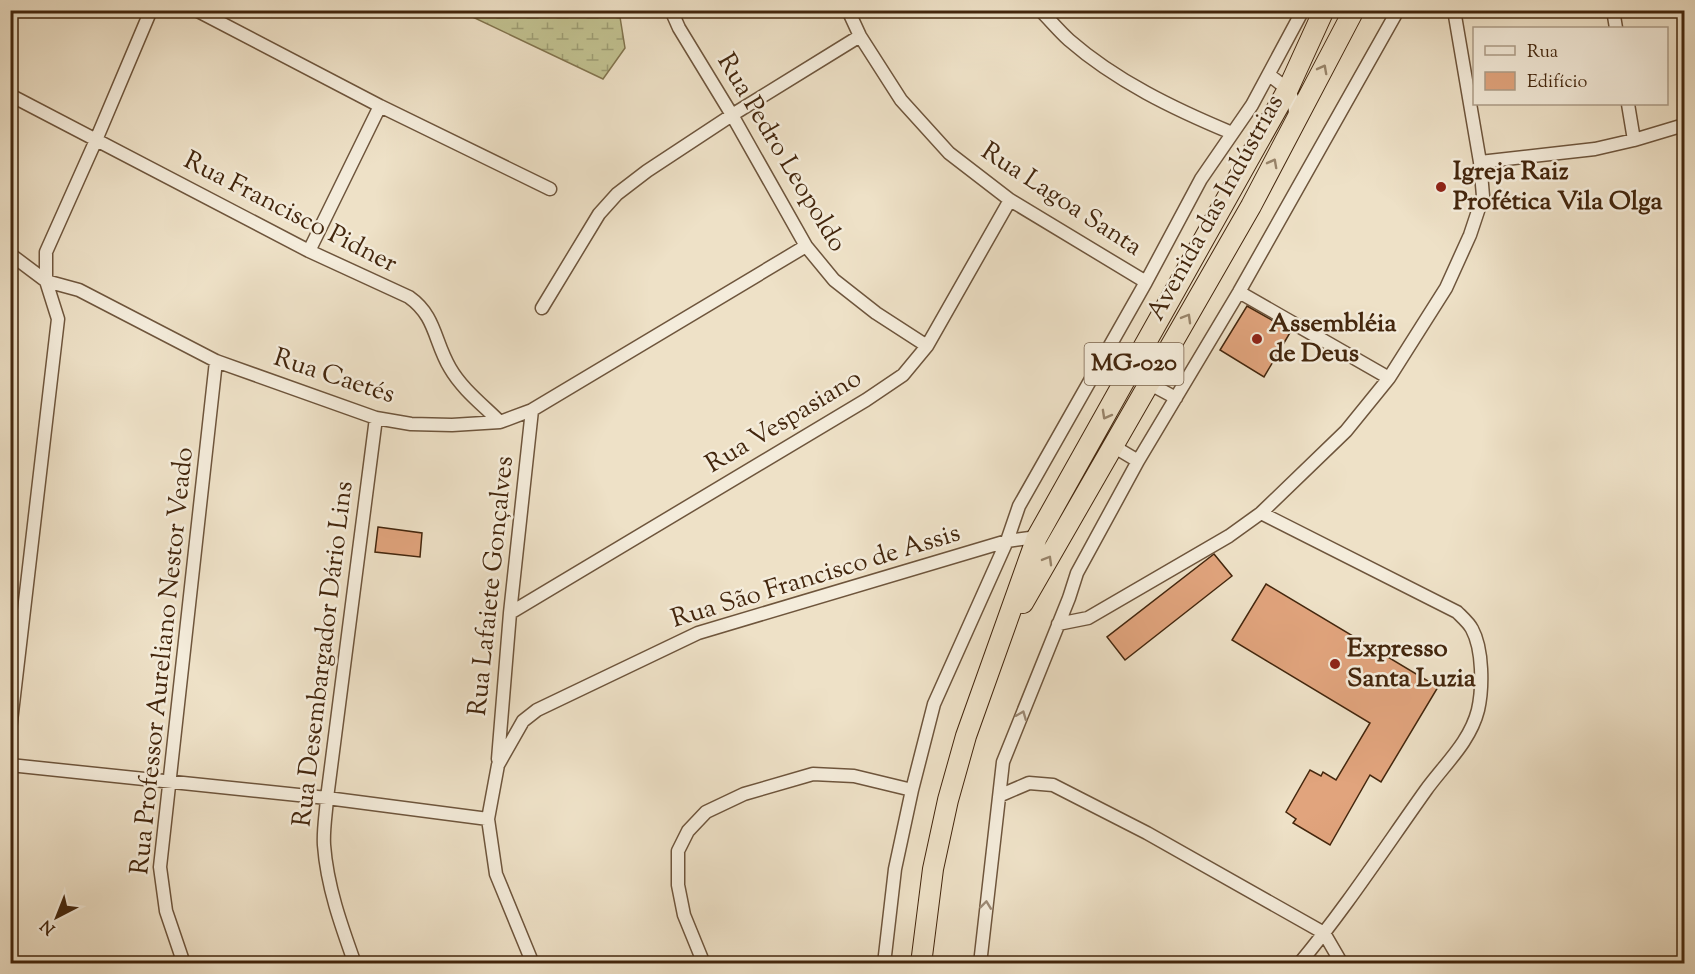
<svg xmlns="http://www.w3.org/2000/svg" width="1695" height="974" font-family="'Sorts Mill Goudy',serif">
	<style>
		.wetland { fill: url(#wetland-marsh); stroke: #82744e; stroke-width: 1.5 }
		.building { fill: #e1a47d; stroke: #43260d; stroke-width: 1.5 }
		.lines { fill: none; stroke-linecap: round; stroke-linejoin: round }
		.minor-casing { stroke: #6e553c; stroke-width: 15 }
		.secondary-casing { stroke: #43260d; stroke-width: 20 }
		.trunk-casing { stroke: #43260d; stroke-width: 22 }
		.minor { stroke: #f4ecdb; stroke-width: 12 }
		.secondary { stroke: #f4ecdb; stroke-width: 16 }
		.trunk { stroke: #eee1c7; stroke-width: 20 }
		.oneway { stroke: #98846a }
		.oneway2 { stroke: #9c8974 }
		.poi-dot { fill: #8f2418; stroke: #f4ecdb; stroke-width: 2 }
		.labels { text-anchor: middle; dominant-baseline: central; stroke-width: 5; stroke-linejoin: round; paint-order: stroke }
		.shield { fill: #f4ecdb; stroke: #78614b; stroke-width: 1.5 }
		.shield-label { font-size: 24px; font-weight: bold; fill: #43260d }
		.street-label { font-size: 26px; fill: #43260d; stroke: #f4ecdb }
		.poi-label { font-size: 26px; font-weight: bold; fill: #43260d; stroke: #f4ecdb; text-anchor: start }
	</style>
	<defs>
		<pattern id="wetland-marsh" width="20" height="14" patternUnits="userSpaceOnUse" patternTransform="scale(1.5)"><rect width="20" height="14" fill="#c1c190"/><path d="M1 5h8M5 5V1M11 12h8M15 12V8" fill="none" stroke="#9e9d74"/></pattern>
	</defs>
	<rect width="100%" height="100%" fill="#eee1c7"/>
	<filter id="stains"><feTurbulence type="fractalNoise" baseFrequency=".00333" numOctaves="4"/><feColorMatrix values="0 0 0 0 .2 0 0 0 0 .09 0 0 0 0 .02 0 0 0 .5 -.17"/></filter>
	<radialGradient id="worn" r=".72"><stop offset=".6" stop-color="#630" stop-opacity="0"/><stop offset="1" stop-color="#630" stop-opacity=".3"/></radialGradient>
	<path class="wetland" d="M460,11H619L625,48L603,79Z"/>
	<path class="building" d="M1247,306L1291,331L1264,377L1220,350Z
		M378,527L422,533L420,557L375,552Z
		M1214,554L1232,576L1125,660L1107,637Z
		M1266,584L1438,687L1381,782L1370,775L1330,845L1293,823L1296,819L1286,812L1310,770L1321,776L1323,772L1336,780L1370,723L1232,640Z"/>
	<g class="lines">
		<g class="minor-casing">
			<path id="minor" d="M196,10L380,106L550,189
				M671,10L679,28L732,115L806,246L834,280L876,313L927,346
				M848,10L860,36L901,100L949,153L1010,200L1146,282
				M1040,10C1050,20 1059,31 1069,40C1116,81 1174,109 1232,133
				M1613,10L1616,28
				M1269,75C1287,88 1295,93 1295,116
				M10,95L309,251L409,297C436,316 434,341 450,368C462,389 483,405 500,422
				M1628,104L1634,140
				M1480,162L1595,149L1634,140L1684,125
				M309,251L380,106
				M10,254L46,281L79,290L216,361L376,418L411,424L452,425L500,422L532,410L806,246
				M1239,292L1389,378
				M542,308L599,214L617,194L647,171L732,115L860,36
				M1150,384L1176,398
				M1113,446L1138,461
				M1261,513L1457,612C1462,617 1469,623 1472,629C1483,649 1483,688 1478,710C1470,742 1444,765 1426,790C1384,849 1345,909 1299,964
				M510,613L866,400L903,375L927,346L1010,200
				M1058,624L1088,618L1229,536L1261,513L1346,431L1389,378L1446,288L1470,235L1483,196L1480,162L1454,10
				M10,730L58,319L46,281V252L96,140L151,10
				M498,759L510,613L532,410
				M10,765L327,798L488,819
				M1001,795L1029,783L1053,785L1147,833L1324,933L1342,964
				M184,964L166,911L160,867L216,361
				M355,964C341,925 327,886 324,845C323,830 326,814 327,798L376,418
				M533,964L496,874L488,819L498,765L523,721L537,710L698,633L1007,541L1037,537
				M704,964L684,915L678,885V851L688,831L706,812L744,794L813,774L854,776L912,790
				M884,964L895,869L912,790L934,704L1007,541L1019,506L1146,282L1201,179L1252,105L1303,10
				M980,964L1003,762L1069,598L1077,573L1138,461L1239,292L1398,10"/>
		</g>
		<g class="secondary-casing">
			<path id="secondary" d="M10,962L11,964"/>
		</g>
		<g class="trunk-casing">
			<path id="trunk" d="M1023,603L1251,206L1354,10
				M921,964L933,869L948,800L966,736L1037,537L1288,89L1324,10"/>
		</g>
		<use href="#minor" class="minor"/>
		<use href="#secondary" class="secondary"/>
		<use href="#trunk" class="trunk"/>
	</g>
	<defs><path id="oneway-chevron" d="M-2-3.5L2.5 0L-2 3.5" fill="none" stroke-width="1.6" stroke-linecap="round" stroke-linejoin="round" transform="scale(1.5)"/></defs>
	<g class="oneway">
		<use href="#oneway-chevron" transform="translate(1323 69) rotate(-62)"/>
		<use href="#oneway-chevron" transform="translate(1273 163) rotate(-62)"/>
		<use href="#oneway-chevron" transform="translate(1187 318) rotate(-60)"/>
		<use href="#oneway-chevron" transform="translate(1106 415) rotate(119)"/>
		<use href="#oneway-chevron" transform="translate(1048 560) rotate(-60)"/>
	</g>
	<g class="oneway2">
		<use href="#oneway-chevron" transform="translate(1022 715) rotate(-68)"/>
		<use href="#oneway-chevron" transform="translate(986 905) rotate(-83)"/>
	</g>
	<g class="poi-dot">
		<circle cx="1441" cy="187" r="6"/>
		<circle cx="1257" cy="339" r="6"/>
		<circle cx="1335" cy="664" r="6"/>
	</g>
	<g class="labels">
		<rect class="shield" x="1084.5" y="343" width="99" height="42" rx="4.5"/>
		<g class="shield-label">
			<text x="1134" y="364">MG-020</text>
		</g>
		<g class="street-label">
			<text transform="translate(781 153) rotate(59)">Rua Pedro Leopoldo</text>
			<text transform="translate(1061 200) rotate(33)">Rua Lagoa Santa</text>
			<text transform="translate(1216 208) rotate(-61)">Avenida das Indústrias</text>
			<text transform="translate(290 213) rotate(27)">Rua Francisco Pidner</text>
			<text transform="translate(334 377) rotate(18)">Rua Caetés</text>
			<text transform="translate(784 422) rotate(-31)">Rua Vespasiano</text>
			<text transform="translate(816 577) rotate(-17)">Rua São Francisco de Assis</text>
			<text transform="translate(492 586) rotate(-84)">Rua Lafaiete Gonçalves</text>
			<text transform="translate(324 654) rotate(-83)">Rua Desembargador Dário Lins</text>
			<text transform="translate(163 661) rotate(-84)">Rua Professor Aureliano Nestor Veado</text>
		</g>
		<g class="poi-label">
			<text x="1453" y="172">Igreja Raiz<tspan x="1453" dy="30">Profética Vila Olga</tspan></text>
			<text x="1269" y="324">Assembléia<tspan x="1269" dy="30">de Deus</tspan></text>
			<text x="1347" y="649">Expresso<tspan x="1347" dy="30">Santa Luzia</tspan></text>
		</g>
	</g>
	<rect width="1695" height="974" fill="none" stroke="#eee1c7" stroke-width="36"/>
	<rect x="12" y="12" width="1671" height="950" fill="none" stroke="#43260d" stroke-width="3"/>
	<rect x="18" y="18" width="1659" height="938" fill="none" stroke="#43260d" stroke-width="1.5"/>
	<rect x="1473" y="27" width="195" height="78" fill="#f4ecdb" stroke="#ad9d89" stroke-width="1.5"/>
	<rect x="1485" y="46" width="30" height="9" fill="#f4ecdb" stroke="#ad9d89" stroke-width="1.5"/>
	<text x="1527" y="57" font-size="18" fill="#43260d">Rua</text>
	<rect x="1485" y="72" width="30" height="18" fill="#e1a47d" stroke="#ad9d89" stroke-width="1.5"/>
	<text x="1527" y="87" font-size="18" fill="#43260d">Edifício</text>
	<g transform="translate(57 917) rotate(222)" stroke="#f4ecdb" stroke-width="4.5" paint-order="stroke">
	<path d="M0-4.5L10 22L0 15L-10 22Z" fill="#43260d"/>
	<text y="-9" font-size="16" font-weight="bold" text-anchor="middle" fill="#43260d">N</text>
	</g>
	<rect width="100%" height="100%" filter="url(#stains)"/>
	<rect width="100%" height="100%" fill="url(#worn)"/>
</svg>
